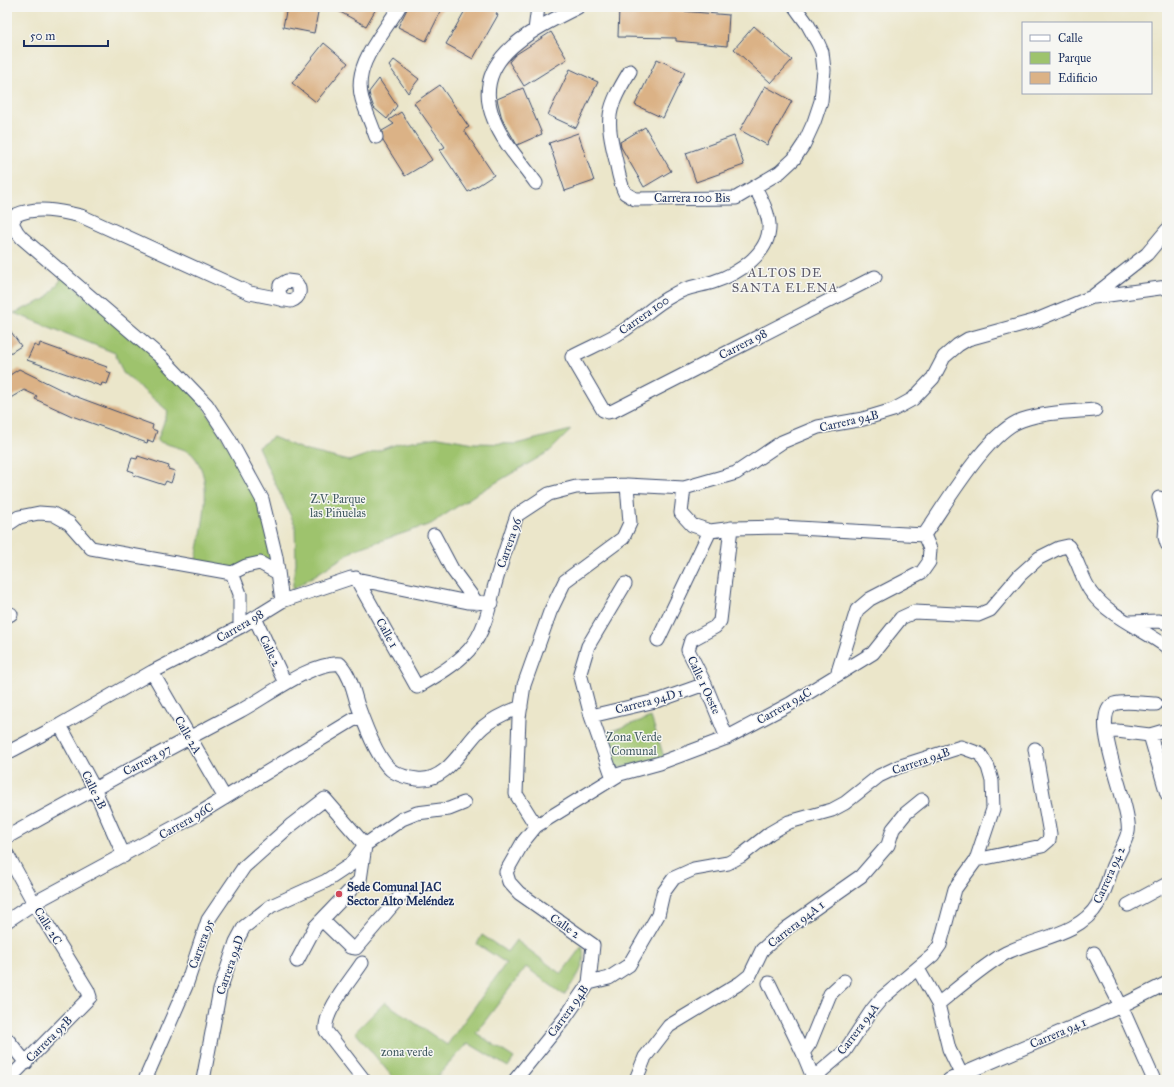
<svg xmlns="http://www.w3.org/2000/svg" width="1174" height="1087" font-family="'IM FELL Great Primer',serif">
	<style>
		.green { fill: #9ec36d; stroke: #5c7966 }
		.building { fill: #dbb286 }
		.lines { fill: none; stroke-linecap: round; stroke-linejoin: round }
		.street-casing { stroke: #3a4a6e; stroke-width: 15 }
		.street { stroke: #fff; stroke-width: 13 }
		.poi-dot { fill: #d1495b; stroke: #f6f6f2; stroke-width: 1.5 }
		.labels { text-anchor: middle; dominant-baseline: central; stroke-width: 3; stroke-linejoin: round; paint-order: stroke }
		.street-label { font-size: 12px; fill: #1b2f5e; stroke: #f6f6f2 }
		.park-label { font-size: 12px; fill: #425b62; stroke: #f6f6f2 }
		.poi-label { font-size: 12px; font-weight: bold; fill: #1b2f5e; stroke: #f6f6f2; text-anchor: start }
		.neighbourhood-label { font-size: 13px; letter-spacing: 1px; fill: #5e5d6c; stroke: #f6f6f2 }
	</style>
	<rect width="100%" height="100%" fill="#f6f6f2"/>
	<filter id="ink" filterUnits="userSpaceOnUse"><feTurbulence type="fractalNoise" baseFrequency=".025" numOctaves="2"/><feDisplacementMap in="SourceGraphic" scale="8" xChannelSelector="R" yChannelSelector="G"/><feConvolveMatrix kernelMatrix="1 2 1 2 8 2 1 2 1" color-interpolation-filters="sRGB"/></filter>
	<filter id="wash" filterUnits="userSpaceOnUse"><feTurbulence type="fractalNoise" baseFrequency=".012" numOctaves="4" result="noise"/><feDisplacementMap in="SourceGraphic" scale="16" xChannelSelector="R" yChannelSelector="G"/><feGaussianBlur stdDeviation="0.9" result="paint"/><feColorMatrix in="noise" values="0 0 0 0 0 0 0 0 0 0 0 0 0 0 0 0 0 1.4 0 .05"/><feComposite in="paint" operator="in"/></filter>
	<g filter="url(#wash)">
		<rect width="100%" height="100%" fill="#ebe6ca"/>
		<path class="green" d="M63,277L162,360L201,403L261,499L276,571L261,562L232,571L195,565C200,534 217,480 192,454C187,449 165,444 157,441L168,411L123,373L115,353L14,313L46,299Z
			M571,430L550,451L473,496L431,524L356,549L292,590L296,563L295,525L258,447L273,437L304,450L349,461L400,443L439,437L474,443L516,444Z
			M651,717L664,757L614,769L606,733Z
			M482,935L507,952L516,940L561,974L582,946C588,967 575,979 564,995L526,967L476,1033L514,1058L508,1067L468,1043L434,1080H395L355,1032L385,1002L447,1045L506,963L477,944Z"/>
		<g id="blocks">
			<path class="building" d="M287,7H319L314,33L283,27Z
				M331,7H377L366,26Z
				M408,7H443L426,41L398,27Z
				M467,7H500L496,14L498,15L473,59L446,44Z
				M619,7H670V10L729,15L727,46L676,41V38L618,37Z
				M754,26L792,60L771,83L734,49Z
				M551,32L567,59L524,86L509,62L515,55Z
				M324,43L348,63L316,102L292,83Z
				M657,59L685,72L663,118L635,105Z
				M394,60L419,79L408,93L389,66Z
				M570,69L598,82L576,128L548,115Z
				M379,79L397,106L387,119L374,108L370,97L369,92Z
				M440,85L469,127L464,130L494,175L468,192L440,150L445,147L414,103Z
				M765,86L792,101L767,145L740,130Z
				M523,88L542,134L517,145L502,119L497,99Z
				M401,112L432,160L405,176L383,141L382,131L394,124L389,120Z
				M645,127L671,171L644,187L621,147L620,142Z
				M578,133L594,181L565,191L549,143Z
				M734,136L744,165L696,182L686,153Z
				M7,326L21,346L7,355Z
				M40,343L107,367L106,371L111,373L107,384L102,383L101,386L27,360L34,345L39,347Z
				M19,369L72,395L153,425L152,429L157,431L153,442L148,440L147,443L72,416L35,399L37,396L24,390L7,400V377Z
				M138,456L169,466L168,469L175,471L171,483L166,481L164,485L133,475L134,472L128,470L132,458L137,459Z"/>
		</g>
	</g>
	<g filter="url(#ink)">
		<use href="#blocks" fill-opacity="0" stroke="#3a4a6e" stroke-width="1"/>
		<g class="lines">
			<g class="street-casing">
				<path id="street" d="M535,30L538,7
					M630,71C607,109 605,117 616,161C618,171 620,184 625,193L635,199L736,198L780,172L794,159L804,144L814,122L821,101L824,70L822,52L818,43L808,25L795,7
					M376,137C372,125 366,112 362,99C352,64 383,35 399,7
					M536,183C522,163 503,143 494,120C468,58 535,29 578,7
					M755,187C761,199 768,211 769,224C771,253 738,274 713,282C700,286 685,287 673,295C655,304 642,318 626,329C609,340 589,348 572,357L603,410L608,412L613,411L875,277
					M1094,297L1167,287
					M684,488L681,513L692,525L710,531L734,528L780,527L924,535
					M1159,498L1166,524L1165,537L1167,544
					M7,525L19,517L39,513L53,514L69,523L91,548L232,573L246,566L260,563L278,573
					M434,535L452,569L477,603
					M924,535C945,505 988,431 1022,420C1045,412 1071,412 1095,410
					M232,573L240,594V627
					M356,578L417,687C436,676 454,666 469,650C484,633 489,609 494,588C501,563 509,539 517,515L549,494L576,487L627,485L684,488L736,473L782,442L818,427L863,419L893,410L913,399L933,378L944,357L958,345L968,339L1034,321L1092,297L1147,254L1167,230
					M282,601L276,557L262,499L228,437L207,405L163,359L22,238L17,232L12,223L16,215C36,206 60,211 81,216L250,293L291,301C300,298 302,289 295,282L287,281L280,285L279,293L283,300
					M7,616L11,614
					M255,618L285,683
					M1129,622L1159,621L1167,623
					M658,640L710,531
					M152,672L225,798
					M837,675L857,610L870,599L922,572L929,562L930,549L924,535
					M591,716L660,700L705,684
					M60,725L94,788L124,856
					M1106,732L1117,731L1150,735L1167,730
					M1150,735L1167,794
					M727,738L705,684L688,650L691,640L715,627L720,621L731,528
					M7,753L60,725L152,672L240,627L282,601L351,578L468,602L492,603
					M613,778L591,716L580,673L588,646L625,584
					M536,826L516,794L519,718L524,685L550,612L565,581L623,538L630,523L627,485
					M7,837C84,794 162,752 240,711C265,698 312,661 340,664C350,675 353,689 357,703C363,720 378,763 394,772C401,776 409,778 417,779C448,783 463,744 483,727C495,717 507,712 521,707
					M7,854L34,903L88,991L90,997L8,1080
					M976,860L1042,846L1049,840L1050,834L1035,749
					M1128,905L1167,884
					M322,920L350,947L356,948L403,893
					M7,921L34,903L195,816L361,715
					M1094,953L1121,1006L1154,1080
					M297,961L315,927L360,880L365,846
					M362,963C351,980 323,1012 326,1031L364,1080
					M918,969L938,1004L949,1049L964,1080
					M589,983L593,945L519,893L509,882L506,872L523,842L536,826L620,774L660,763L724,739L790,704L873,653L901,618L914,612L978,615L990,610L1020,575L1039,558L1059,548L1068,546C1079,560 1081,579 1092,593C1110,617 1143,629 1167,647
					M769,983L803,1053L814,1080
					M938,1004C957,989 985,964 1006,953C1035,938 1080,935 1098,904C1105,893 1108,880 1112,868C1117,856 1125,844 1128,832C1133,808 1087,716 1114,704C1126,700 1144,704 1156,704
					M7,1039L26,1063
					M803,1053L810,1043L830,994L844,981
					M145,1080L186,986L208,920L244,867L290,826L325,799L365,845
					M203,1080L220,990L236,942L244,927L271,906L326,881L350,865L365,845L402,819L417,813L449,809L464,803
					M515,1080L565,1018L589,983L609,978L629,965L658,915L663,893L674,878L694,869L728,863L741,856L770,833L789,822L832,810L845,803L879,776L898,767L961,747L980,754L988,767L992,781L993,809L976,860L955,889L940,945L933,955L882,998L872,1010L845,1051L811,1080
					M638,1080L637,1077L645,1057L669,1026L740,983L750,975L762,950L787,928L861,876L888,845L893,829L906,813L922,800
					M949,1080L1121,1006L1167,983"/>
			</g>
			<use href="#street" class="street"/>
		</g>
	</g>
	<circle class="poi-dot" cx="339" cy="894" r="4"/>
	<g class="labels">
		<g class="street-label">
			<text x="692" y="198">Carrera 100 Bis</text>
			<text transform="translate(644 315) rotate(-35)">Carrera 100</text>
			<text transform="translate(743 344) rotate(-27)">Carrera 98</text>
			<text transform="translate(849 421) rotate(-13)">Carrera 94B</text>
			<text transform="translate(509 543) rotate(-71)">Carrera 96</text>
			<text transform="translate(240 626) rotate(-30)">Carrera 98</text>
			<text transform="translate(387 633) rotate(61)">Calle 1</text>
			<text transform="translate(270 651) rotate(64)">Calle 2</text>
			<text transform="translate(704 685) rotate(65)">Calle 1 Oeste</text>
			<text transform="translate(649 701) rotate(-15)">Carrera 94D 1</text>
			<text transform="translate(784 706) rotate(-30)">Carrera 94C</text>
			<text transform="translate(188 735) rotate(60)">Calle 2A</text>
			<text transform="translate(147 760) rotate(-28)">Carrera 97</text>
			<text transform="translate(921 761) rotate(-19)">Carrera 94B</text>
			<text transform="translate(94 790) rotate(64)">Calle 2B</text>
			<text transform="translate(186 821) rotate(-30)">Carrera 96C</text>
			<text transform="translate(1109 875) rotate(-66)">Carrera 94 2</text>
			<text transform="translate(796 924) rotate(-38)">Carrera 94A 1</text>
			<text transform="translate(48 926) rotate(58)">Calle 2C</text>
			<text transform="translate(565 926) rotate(35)">Calle 2</text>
			<text transform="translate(201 944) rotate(-70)">Carrera 95</text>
			<text transform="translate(230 965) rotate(-71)">Carrera 94D</text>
			<text transform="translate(568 1011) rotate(-54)">Carrera 94B</text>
			<text transform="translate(858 1029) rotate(-53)">Carrera 94A</text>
			<text transform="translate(1058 1033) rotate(-23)">Carrera 94 1</text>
			<text transform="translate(49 1039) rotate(-45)">Carrera 95B</text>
		</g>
		<g class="park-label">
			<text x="338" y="499">Z.V. Parque<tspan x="338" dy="14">las Piñuelas</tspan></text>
			<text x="634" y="737">Zona Verde<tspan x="634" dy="14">Comunal</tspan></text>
			<text x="407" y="1052">zona verde</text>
		</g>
		<g class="poi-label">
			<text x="347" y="887">Sede Comunal JAC<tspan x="347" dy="14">Sector Alto Meléndez</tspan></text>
		</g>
		<g class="neighbourhood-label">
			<text x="785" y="273">ALTOS DE<tspan x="785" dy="15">SANTA ELENA</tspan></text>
		</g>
	</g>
	<rect width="1174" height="1087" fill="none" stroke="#f6f6f2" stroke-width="24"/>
	<rect x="1022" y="22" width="130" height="72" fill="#f6f6f2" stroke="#9ea6b7"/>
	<rect x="1030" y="35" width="20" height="6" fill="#ffffff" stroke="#9ea6b7"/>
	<text x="1058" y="42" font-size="12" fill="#1b2f5e">Calle</text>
	<rect x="1030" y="52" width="20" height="12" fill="#9ec36d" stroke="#9ea6b7"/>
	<text x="1058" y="62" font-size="12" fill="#1b2f5e">Parque</text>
	<rect x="1030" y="72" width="20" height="12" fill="#dbb286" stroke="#9ea6b7"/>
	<text x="1058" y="82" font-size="12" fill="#1b2f5e">Edificio</text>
	<path d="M24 40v6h84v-6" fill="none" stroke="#1b2f5e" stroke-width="2"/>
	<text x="30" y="40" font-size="12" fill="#1b2f5e" stroke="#f6f6f2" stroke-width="3" paint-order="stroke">50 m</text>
</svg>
